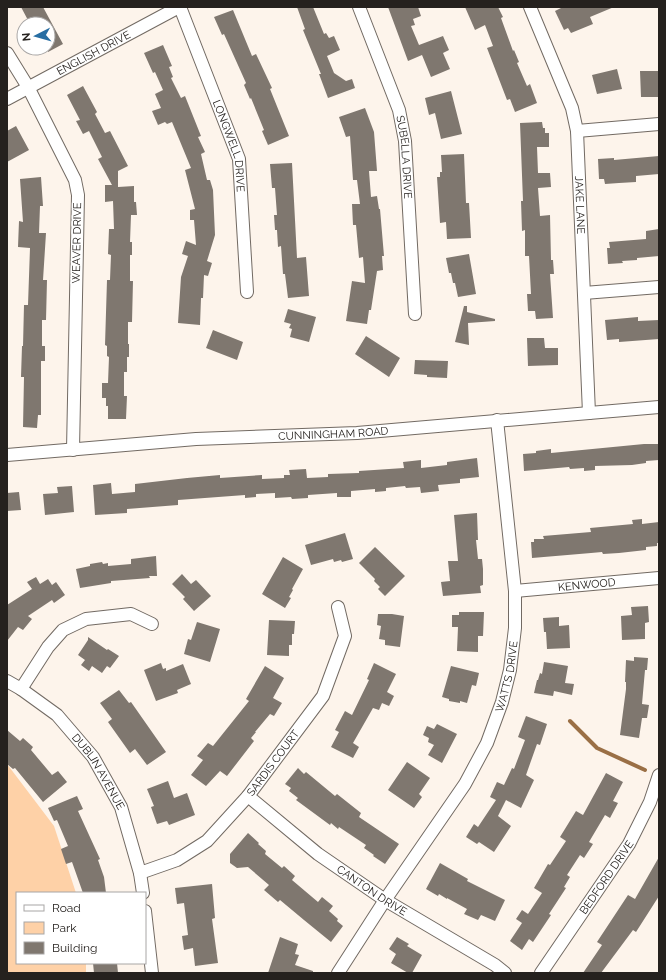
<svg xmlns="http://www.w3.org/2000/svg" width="666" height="980" font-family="Raleway,sans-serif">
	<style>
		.green { fill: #fed1a7 }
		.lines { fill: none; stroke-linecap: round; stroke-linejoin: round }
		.stream { stroke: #9a6f45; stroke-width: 4 }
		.building { fill: #7f776f }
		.street-casing { stroke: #726a63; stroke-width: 14 }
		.street { stroke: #fff; stroke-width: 12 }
		.labels { text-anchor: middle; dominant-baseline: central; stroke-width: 3; stroke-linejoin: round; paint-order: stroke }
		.street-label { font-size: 11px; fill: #25211e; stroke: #fff }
	</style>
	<rect width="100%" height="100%" fill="#fdf4eb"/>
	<path class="green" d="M7,764L54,826L76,893H17V963H86V973H7Z"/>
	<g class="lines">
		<path class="stream" d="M570,721L597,748L645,770"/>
	</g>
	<path class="building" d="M21,7H43L63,44L48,52V24H30Z
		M297,7H313L324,34L326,33L329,38L334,36L340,50L327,56L334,73L346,81L352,79L355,88L328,98L319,74H321L303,30L305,29Z
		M388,7H418L421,16L413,19L415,25L411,26L419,45L443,36L449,50L443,53L450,69L431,77L422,55L408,61Z
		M465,7H498L503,17L501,18L513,51L514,50L519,62L517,63L527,86L530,84L537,103L515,112L510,99L507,100L487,48L493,46L485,25L475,30Z
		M563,7H614L590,17L593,24L571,33L568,28L564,30L555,11Z
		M233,10L252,56L256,54L272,88L270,89L289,136L268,145L262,131L264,130L251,98L250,99L244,85L246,83L224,34L222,35L214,17Z
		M163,45L172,66L169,67L173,77L171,78L181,98L185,96L201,136L198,137L205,152L201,154L207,180H210L213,190L215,235L207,261L212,263L208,276L204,275L203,298H201L200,325L178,323L181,277L188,256L182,254L186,241L196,245L194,220H190V210L195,209L185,170L191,168L172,122L167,124L165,122L158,125L152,111L161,108L155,94L163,90L155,72L153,73L144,53Z
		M617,69L622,89L597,94L592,75Z
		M640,71H659L658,97H641Z
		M83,86L97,112L95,114L105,133L110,131L128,166L118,171V187L134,186V202H136L137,215H131L130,242H132V255H130V281H133L132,322H128V344H129V357H127V372H124V396H127L126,419H108V406H106V398H102V383H108L109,357L107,356V346L105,345L107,280H110L111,255L108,254L109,229H114L113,201L105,202V185H112L98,159L102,157L89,131L83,134L76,121L80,120L67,95Z
		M451,91L462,134L441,139L435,113L429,115L425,98Z
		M365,108L374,132L377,171H369L371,197L377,196L379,209H380L384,256H382L383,270L377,271L371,310H369L367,324L346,321L352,281L365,283L363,257L359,258L356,225H353L352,204H360L357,180H353L350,136L346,137L339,117Z
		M542,122L543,128H545V133H549V147H537L538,173H550L551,187L538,188L540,216L550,215L551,260H553L554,274H550L553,318L536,319L535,311H528L527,294H531L529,256H525V230L522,231L521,201H523L520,123Z
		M16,126L29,150L7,162V131Z
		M464,154L466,203H469L471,238L447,239L446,222L440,223L437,177H440V172H442L441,155Z
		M659,156V174L636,176V182L619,183L605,184L604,179H599L598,159L614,158V160Z
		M292,163L297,258L306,257L309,296L288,298L285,274H283L281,246L278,247L277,230H275L274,215H277L275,188H272L270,164Z
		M41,177L43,206H40L39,233H46L43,280H47L46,320H42V346H45V361H41V415H38L37,428L23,427L24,377H21L22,346H23L24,305H28L30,248L18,247L19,221L23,222L20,179Z
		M659,229V256L637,258V260L622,261L623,263L608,264L607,248H610L609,242L646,239V231Z
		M469,254L476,294L458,297L455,283H453L451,273H449L446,258Z
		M464,306H467V312L495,319V321L468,323L469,345L455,342Z
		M288,309L316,317L309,342L290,337L292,329L289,328L291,324L284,322Z
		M638,317V321L659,320V339L619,342V339L607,340L605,320Z
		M213,330L243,342L237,360L206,348Z
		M366,336L400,358L389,377L355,354Z
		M527,338H544L545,348H558V365L528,366Z
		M415,360L448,361L447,378L427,377V375L414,374Z
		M644,444H659V460L646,461V463L632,465L595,466V470L584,471V468L570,469L569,467L524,471L523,454L536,453V451L551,449V453Z
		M477,458L479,477L460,479V483L438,485L439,491L421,493L420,487L406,488L405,486L386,488V491L375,492V489L351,491V497H337V493L308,495V498L292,499L291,497L275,498V493L256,494V497L245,498V495L178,500V505L127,509V513L95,515L93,485L111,483L112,494L135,492V484L187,478L220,475V478L262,475V479L284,478V475H290L289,470L306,469L307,478L328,477V474L359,473V471L404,468L403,462L421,460V468L447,465V462Z
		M72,486L74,512L45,515L43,494L58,493L57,487Z
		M19,492L21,510L7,511V493Z
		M477,513L478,540H476L478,559H482L483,569V585L480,586L481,593L443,596L441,582L450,581L448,561H458L454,515Z
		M642,519V524L659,522V543H657V546L646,547V550L619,553L603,554L602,552L591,553L532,558L531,542H534V539H544L543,536L591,532L590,528L633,524L632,520Z
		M345,533L353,559L342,562L341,560L334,562L333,559L311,565L305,545Z
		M375,547L405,576L385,596L378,589L380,587L374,581L375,579L359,563Z
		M156,556L157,576H149L150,578L111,581V583L80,588L76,569L90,566V564L102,562L103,564L108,563V566L131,564V559Z
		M283,557L303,569L292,589L293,590L289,597L291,598L285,608L262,594Z
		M182,574L191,584L196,580L211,596L194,611L183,599L185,597L172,584Z
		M36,577L40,584L48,579L52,585L56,582L65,595L54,603L52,600L28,616L32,619L23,630L18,627L7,641V605L32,589L27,582Z
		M648,606L649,622L645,623V639L622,640L621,616L632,615L631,607Z
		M459,612H484L483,636H478V652L457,651L458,627H452V615H459Z
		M378,614H392L404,616L400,647L385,645V640L379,639L381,626L377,625Z
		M559,617V626L569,625L570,648L547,649L546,632H544L543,618Z
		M269,620L295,621L294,634H292V645H289V656L267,655Z
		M197,622L220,629L210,662L184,654L188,639L191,640Z
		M88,637L107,650L108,649L119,656L110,668L107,666L102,673L92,666L89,671L81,665L85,660L78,655L88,640Z
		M634,657L648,658L647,670H645L642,704L649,705L647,718H642L639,738L620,735L626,689V682H625L626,660L634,661Z
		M544,662L568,666L565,683L574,684L572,695L554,691L553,696L534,693L537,680H538L540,673L542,674Z
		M161,663L163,669L166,668V671L183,664L191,684L177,690L178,693L156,701L144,670Z
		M374,663L396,674L387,692L394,696L389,706L382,703L379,710L373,708L353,743L359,747L353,758L331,747L339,732L335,730L345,711L352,715L369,680L367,679Z
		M265,666L284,678L273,698L282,703L274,716L270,714L255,732H256L251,738L254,741L227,776L220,771L206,786L191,775L203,760L197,756L208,743L213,746L249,701L246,699Z
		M451,666L479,673L476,686L472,685L467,703L460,701V703L449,701V699L442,697Z
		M119,690L129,703L131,702L166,752L147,765L135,749L130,753L108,722L112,719L100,703Z
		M526,716L547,724L540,745L537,744L526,775L534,780L521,808L506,800L498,816L511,826L494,852L479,842L477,844L466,837L474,824L478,827L496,800L490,797L497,782L504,785L512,768L514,769L525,740L518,737Z
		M437,724L457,734L442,763L428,755L434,745L428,742L429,738L423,735L427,726L434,729Z
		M7,730L20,741L23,738L33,747L31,750L52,775L58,771L67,782L43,802L15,768L13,769L7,764Z
		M407,762L430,778L419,794L422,797L414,808L388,790Z
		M298,768L304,774L306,772L335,796L337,794L361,813L359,817L399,844L385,864L373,856L374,855L364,848L366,845L339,827L338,829L331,823L330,825L296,800L298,798L289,791L291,788L285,784Z
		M606,773L623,782L613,801L618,803L610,818L605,815L589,842L593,844L584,858L580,855L567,875L570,877L564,887L566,888L549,914L551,915L533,942L529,939L522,950L510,941L522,923L516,919L522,910L528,914L542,893L534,888L548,864L550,865L566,841L560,837L576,811L583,815Z
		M168,781L174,798L187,793L195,815L169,825L167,821L157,824L151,807L154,806L147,789Z
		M77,796L83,809L78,811L100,859L98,860L104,877L106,893H83L72,862L66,864L61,849L68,846L57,820L54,821L48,808Z
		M248,833L259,843L258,844L266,851L265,854L282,868L284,866L295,876L292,880L318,902L322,897L333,906L329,911L338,919L337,921L343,926L331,942L304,920L280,900L278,902L264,890L269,885L248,867L237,868L230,863V854Z
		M659,857V896L636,932L633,930L601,973H583L602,945L597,942L628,895L635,899Z
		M440,863L468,879L467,881L505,900L495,921L481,915L478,920L464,914L467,909L447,898V899L439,894L438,896L426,889Z
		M212,884L215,918L212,919L218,963L195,966L193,948L184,950L182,936L188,935L184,903L177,904L175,888Z
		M280,937L298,944L295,954L299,955L295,965L313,971V973H268Z
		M397,937L409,944L407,946L422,955L412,973H408L391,963L396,954L389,949Z
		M93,963H117L118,973H94Z"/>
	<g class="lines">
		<g class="street-casing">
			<g id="street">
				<path id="s1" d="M180,7L239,159L247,292"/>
				<path id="s2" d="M359,7L399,110L405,141L415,314"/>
				<path id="s3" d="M530,7L572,108L577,131L589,413"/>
				<path d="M7,53L28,87L75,180L78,195L73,450"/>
				<path id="s4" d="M7,99L179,7"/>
				<path d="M577,131L659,124"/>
				<path d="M584,293L659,287"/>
				<path id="s5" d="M7,455L196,439L357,433L659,407"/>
				<path id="s6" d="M515,591L659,578"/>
				<path id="s7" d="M7,681L21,689L57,715L93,757L121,807L140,873L143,893"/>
				<path d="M21,689L48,647L63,630L86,619L131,614L152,624"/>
				<path id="s8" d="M248,796L318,854L385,900L495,965L505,973"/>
				<path id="s9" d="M140,873L177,860L207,841L248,796L323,696L345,636L338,607"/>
				<path d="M145,911L152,973"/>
				<path id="s10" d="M338,973L385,900L465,784L487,743L502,702L510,670L515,628V591L497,420"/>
				<path id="s11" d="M541,973L629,844L650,802L659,775"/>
			</g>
		</g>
		<use href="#street" class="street"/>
	</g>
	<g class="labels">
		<g class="street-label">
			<text stroke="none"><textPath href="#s4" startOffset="98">ENGLISH DRIVE</textPath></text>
			<text stroke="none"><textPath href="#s1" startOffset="148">LONGWELL DRIVE</textPath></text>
			<text stroke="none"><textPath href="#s2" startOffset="158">SUBELLA DRIVE</textPath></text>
			<text stroke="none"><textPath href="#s3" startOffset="207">JAKE LANE</textPath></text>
			<text transform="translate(77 243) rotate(-89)">WEAVER DRIVE</text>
			<text stroke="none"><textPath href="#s5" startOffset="327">CUNNINGHAM ROAD</textPath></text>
			<text stroke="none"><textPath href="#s6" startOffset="72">KENWOOD</textPath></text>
			<text stroke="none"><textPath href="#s10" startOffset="344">WATTS DRIVE</textPath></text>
			<text stroke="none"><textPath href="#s9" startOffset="177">SARDIS COURT</textPath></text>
			<text stroke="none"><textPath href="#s7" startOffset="131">DUBLIN AVENUE</textPath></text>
			<text stroke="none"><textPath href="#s11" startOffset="116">BEDFORD DRIVE</textPath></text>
			<text stroke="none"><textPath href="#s8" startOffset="156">CANTON DRIVE</textPath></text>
		</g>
	</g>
	<rect width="666" height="980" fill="none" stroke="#25211e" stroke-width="16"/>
	<rect x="16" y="892" width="130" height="72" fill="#ffffff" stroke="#a8a6a5"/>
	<rect x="24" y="905" width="20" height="6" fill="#ffffff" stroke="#a8a6a5"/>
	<text x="52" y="912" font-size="12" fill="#25211e">Road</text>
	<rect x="24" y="922" width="20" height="12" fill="#fed1a7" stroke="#a8a6a5"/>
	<text x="52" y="932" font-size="12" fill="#25211e">Park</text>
	<rect x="24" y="942" width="20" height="12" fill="#7f776f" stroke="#a8a6a5"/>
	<text x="52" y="952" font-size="12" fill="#25211e">Building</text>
	<g transform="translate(36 36) rotate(264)"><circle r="19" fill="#ffffff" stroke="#a8a6a5"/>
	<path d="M0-3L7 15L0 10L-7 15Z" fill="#286ea3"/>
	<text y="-6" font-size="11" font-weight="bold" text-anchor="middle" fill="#25211e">N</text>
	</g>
</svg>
